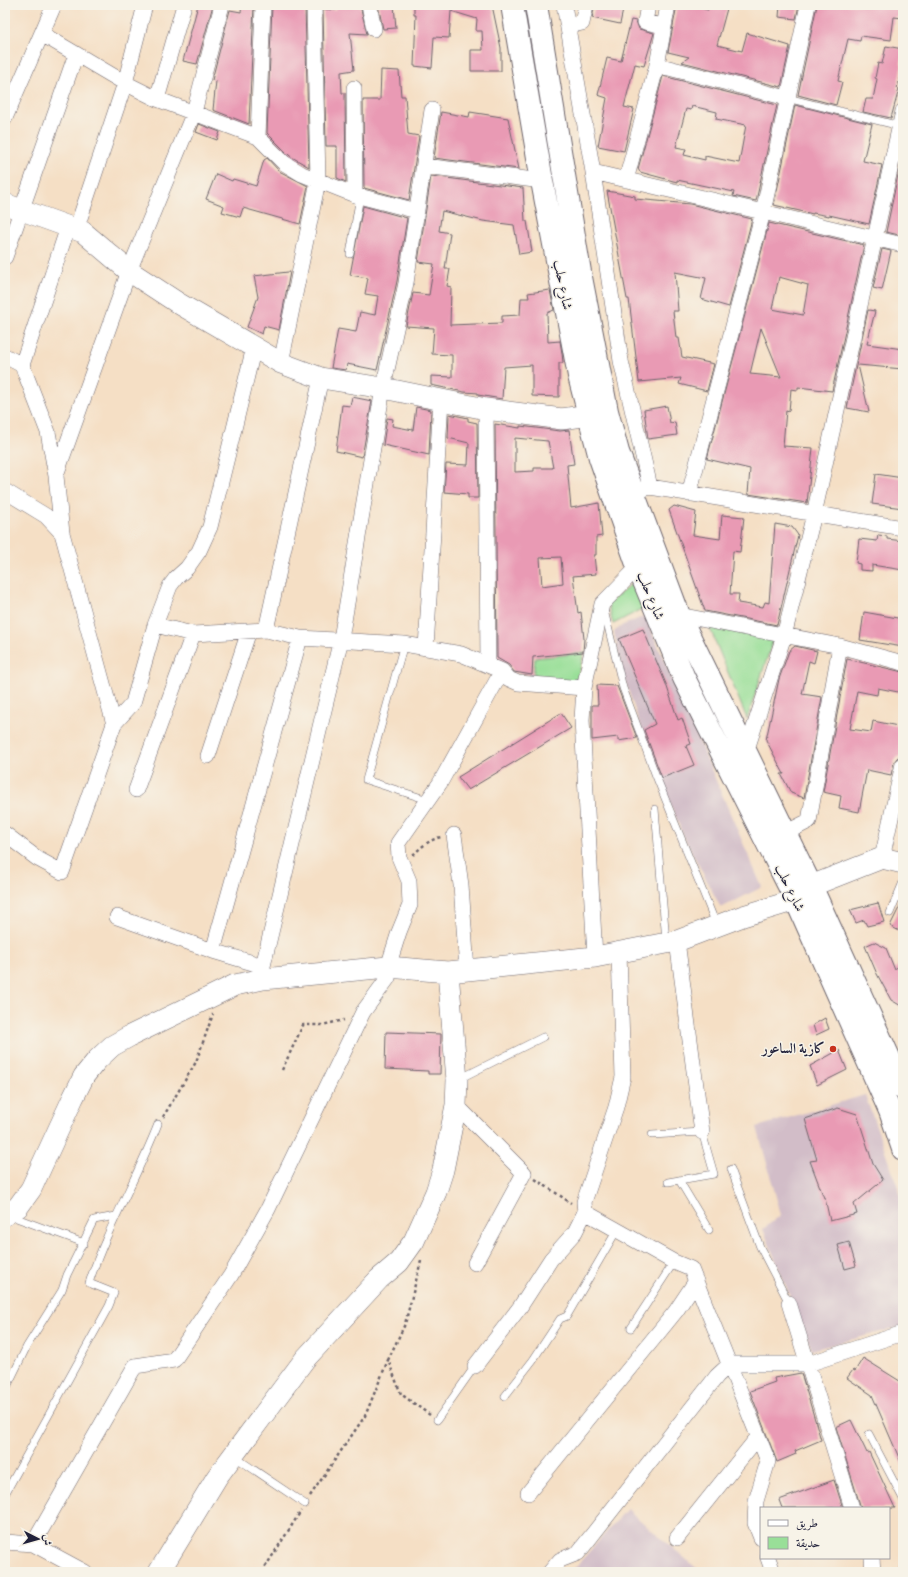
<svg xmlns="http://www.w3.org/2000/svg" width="908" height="1577" font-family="Vollkorn,Amiri,serif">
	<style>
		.industrial { fill: #d2bdc8 }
		.green { fill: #99df98; stroke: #5e806a }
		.building { fill: #e99ab4; fill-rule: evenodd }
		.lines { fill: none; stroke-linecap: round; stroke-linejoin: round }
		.lane-casing { stroke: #6c646b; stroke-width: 8 }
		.street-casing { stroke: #6c646b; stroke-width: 16 }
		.secondary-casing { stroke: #6c646b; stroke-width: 22 }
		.primary-casing { stroke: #6c646b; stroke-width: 24 }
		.path { stroke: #6c646b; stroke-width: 2.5; stroke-dasharray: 3 3; stroke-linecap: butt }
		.lane { stroke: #fff; stroke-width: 7 }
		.street { stroke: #fff; stroke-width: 15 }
		.secondary { stroke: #fff; stroke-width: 21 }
		.primary { stroke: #fff; stroke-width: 22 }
		.poi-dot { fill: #c8321e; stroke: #f7f3e8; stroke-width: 1.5 }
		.labels { text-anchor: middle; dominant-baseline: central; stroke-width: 3; stroke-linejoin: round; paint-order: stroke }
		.street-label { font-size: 14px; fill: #22223b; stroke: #f7f3e8 }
		.poi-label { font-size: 14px; font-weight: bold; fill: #22223b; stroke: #f7f3e8; text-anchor: end }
	</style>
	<rect width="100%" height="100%" fill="#f7f3e8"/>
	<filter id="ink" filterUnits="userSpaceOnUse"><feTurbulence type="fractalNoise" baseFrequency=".025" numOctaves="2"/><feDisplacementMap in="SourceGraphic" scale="8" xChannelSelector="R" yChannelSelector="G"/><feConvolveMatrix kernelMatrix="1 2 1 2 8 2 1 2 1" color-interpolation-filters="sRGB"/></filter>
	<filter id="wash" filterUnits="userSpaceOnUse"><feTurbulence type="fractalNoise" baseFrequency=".012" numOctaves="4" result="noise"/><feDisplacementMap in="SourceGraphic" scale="16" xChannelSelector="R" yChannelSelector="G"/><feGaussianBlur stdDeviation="0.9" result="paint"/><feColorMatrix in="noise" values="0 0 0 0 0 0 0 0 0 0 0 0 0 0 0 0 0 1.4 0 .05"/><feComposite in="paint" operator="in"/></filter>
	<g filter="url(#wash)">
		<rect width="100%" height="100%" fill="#f5dfc5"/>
		<path class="industrial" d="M645,616L762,887L721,908L685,839L656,771L623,675L614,632L621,626Z
			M865,1095L903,1201V1326L812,1350L763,1229L781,1215L757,1127Z
			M627,1509L701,1572H571Z"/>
		<path class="green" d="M636,580L644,608L613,624L608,604Z
			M709,626L773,640L747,719Z
			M584,653L577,682L533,678L535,658Z"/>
		<g id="blocks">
			<path class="building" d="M198,5H213L197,64L183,61Z
				M242,5H254L249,124L213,110L216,81L212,80L230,10L241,12Z
				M272,5H305L309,167L290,156L267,133Z
				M336,5H360L367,34L350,33L354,70L341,72L342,93H345L346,182L337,178V146H326L323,9L336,10Z
				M378,5H394L396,28L383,29Z
				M414,5H492L501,48V71H471V50H483L482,31H476L477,19L451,11L449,38L434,37L432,68L414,66L416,15H414Z
				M595,5H624L620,24L592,18Z
				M677,5H688L708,10V5H728L717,45L742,51L747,33L790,46L781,87L682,62L689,57L668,52Z
				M780,5H799L796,19L779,17Z
				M817,5H903V18L894,17L891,40L861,36L860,41L848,39L838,81L842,82L836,105L798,95Z
				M631,20L636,21L639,29L654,33L644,66L635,64L624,107L634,109L624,151L598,146L607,98L598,95L607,58L621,61Z
				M886,46L903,49L901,64L902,65L897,89H899L891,118L863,112L866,99H873L877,79L875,78L878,63L882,64Z
				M381,70L399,71L401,96H405L408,134L419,136L409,200L364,188L363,100H380Z
				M663,76L777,105L756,201L733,196L734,192L677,180V182L640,172L638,169ZM692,106L717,112L716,119L746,125L739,163L705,156V160L684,155L686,149L676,147L686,109L691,110Z
				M795,105L872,124L863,161L882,165L869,224L829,215V216L813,213V214L774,205Z
				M441,112L469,117L470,112L508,118L519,169L434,158Z
				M199,124L220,132L217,140L196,132Z
				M267,158L279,171L308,186L300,224L243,208L240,217L222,212L224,206L206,199L216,174L232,181L233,179L256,186L264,160Z
				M899,170L903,171V221L899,235L886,232Z
				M431,176L523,188L525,221H527L532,252L519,254L514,225L483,221L442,211L439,231L450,233L445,269H450L447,286L451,287L450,325L502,323V316L520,315L521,298H529L528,293L550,290L554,310L547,313L548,342L560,341L562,353L563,363H559V397L532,396V365L504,367L502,399L478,395V393L464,392L431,385V376L452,377V355L432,354L434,328L406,326L413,293L429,295L434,264L418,262Z
				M607,191L635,196V199L690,204L752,219L729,307L701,299L706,278L675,272L678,311H673L676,338H679L682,357L714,364L707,391L679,384L681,378L639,382L629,299H627Z
				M363,206L407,218L397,281L377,370L347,364L346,370L331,368L338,329L356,332L360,312L375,315L378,296L365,294L368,278L350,275Z
				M769,223L864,245L832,391L798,387V390L791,389L789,411L786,410L783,446L813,448L807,503L748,494L750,469L707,459ZM779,277L808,285L803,315L772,309ZM761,328L781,377L750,374Z
				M882,249L891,251L882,290L873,288Z
				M288,272H290L279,330L264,326L262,334L247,327L258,297L254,276Z
				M868,310L875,311L867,344L903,349V369L858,365L869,412L847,408Z
				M352,397L372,401L362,457L336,451L342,405L350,406Z
				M667,406L670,423L675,422L677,435L648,439L644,410Z
				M416,407L431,410L429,455L383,445L387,418L393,419L392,426L413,430Z
				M449,414L468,418V421L477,423L478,498H468V494L444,492L446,464L468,465L469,443L448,438Z
				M495,424L520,428V426L560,431L569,430L574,464L567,465L571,508L599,503L602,536L596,537V555H594L596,574L573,576L578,613L581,612L584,639L583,652L533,657L532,675L514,672L509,665L497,658ZM515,438L548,441L553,468H534V471L515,472ZM561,557L563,583L542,586L540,558Z
				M876,474L903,478V508L872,504Z
				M674,506L696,512L693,535L720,539L722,515L744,517L740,552L733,551L730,594H739L738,603L763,607L765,602L769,603L775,524L792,527L798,535L777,625L705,611L669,510Z
				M878,535L887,536V539L903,541V570L872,565V571L860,570V564L856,563L859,539L877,541Z
				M864,612L903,619V647L860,640Z
				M643,629L666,684L678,720L682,718L691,744L686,746L694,765L662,778L644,730L655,724L619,639Z
				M795,646L817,651L814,663L809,661L802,694L822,697L804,798L791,793L781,774H784L766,740L779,679L789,651Z
				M847,659L903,672V693L878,688L877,695L857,691L850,729L871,732L873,721L903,727L901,755L897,758L894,762L891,775L867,770L859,812L839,808L841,796L823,792Z
				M597,685L617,686L637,738L618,741V737L592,740V705H598Z
				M561,713L571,728L468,790L458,777Z
				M903,900V933L890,926Z
				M878,903L884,922L867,926L864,920L856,923L850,910Z
				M874,942L886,948L895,970L903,956V1007L891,1000L877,974L865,946Z
				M825,1018L829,1029L816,1035L813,1025Z
				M386,1032L441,1034L440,1074H428V1071L385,1069Z
				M839,1050L847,1070L817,1085L810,1066Z
				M838,1108L857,1114L873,1164L883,1180L854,1204L857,1214L830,1221L825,1198H824L810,1161L817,1160L805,1119Z
				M849,1242L856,1266L845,1269L838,1245Z
				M863,1358L903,1383V1467L872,1395L847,1378L853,1370L855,1371Z
				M801,1373L821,1440L795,1451L796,1454L777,1462L750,1391L775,1382L774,1378Z
				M851,1420L867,1453L869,1452L895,1508H861L836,1427Z
				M834,1480L843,1508H782L779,1500Z"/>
		</g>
	</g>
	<g filter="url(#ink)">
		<use href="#blocks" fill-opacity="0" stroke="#6c646b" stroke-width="1"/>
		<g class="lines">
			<g class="lane-casing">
				<path id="lane" d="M787,98L900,126
					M350,254L360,196
					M604,610L623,688L656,776L716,924
					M404,644L366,780L428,800
					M655,809L666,941
					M890,913L903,882
					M459,1079L543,1037
					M652,1135L702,1132L714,1174L668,1182
					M731,1169L760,1247L789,1303
					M679,1180L709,1230
					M11,1216L84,1243
					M631,1328L674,1262
					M5,1391L27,1346L62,1290L67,1275L94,1220L116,1216
					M505,1396L533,1360L560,1319L567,1316L617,1230
					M437,1420L475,1366
					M869,1434L903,1499
					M235,1457L305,1504
					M5,1494L109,1306L114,1293L89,1283C107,1228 137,1178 158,1124
					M901,1572L903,1569"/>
			</g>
			<g class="street-casing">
				<path id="street" d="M369,5L374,29
					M564,5L593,172L621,361L650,487
					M648,5L645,22L663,26
					M569,26L582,23L586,5
					M42,34L125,83L157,99L258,137L284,163L302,174L355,195L417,211
					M657,65L787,98
					M354,88L355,195
					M157,99L184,5
					M5,118L54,5
					M258,137L263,5
					M425,166L542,181
					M593,172L903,245
					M626,180L657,65L668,5
					M76,230L125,83L145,5
					M5,257L76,54
					M5,356L22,365L48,432L56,476L62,533L114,724L62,872L38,859L5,834
					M281,363L318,181L314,5
					M22,365L68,227
					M486,409L488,665
					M56,475L129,271L194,112L222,5
					M640,490L650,487L903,528
					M5,491L46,516L62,533
					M689,494L763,212L808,5
					M679,615L840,646L903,663
					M155,625L193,634L266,630L300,638L404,644L461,654L502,671
					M266,630L321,378
					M426,648L441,400
					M114,724L133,703L155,625L170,586L176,578L187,568L199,551L210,527L254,347
					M746,752L784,636L814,514L903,111
					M208,756L249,631
					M136,790L193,634
					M785,833L809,821L840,646
					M454,835L461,885L467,970
					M882,858L903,764
					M117,917L213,951L263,966
					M677,941L702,1132
					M213,951L300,638
					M595,957L582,720L584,688L602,604L638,567
					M263,979V966L341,639L383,388L406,283L432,110
					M456,1105L524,1173L475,1263
					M585,1212L674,1262L691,1269L768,1461L756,1501L755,1523L761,1538
					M789,1303L852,1508
					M475,1366L520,1307L551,1259L575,1232L585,1212L584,1202L616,1107L623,1077L619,953
					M528,1493L676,1311L696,1281
					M677,1538L758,1437
					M5,1542L33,1544L85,1572
					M33,1544L135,1366L174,1360L231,1275L268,1209L363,1012L388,978V967L399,932L410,905L409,881L399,857L398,843L440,783L502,671L509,679L518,683L584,688
					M768,1558L773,1572
					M872,1558L873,1572
					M550,1572L560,1560L578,1553L717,1376L730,1364H808L903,1333"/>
			</g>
			<g class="secondary-casing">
				<path id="secondary" d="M5,204L83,232L129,271L178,303L281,363L321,378L383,388L486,409L562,419L589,415
					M5,1215L18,1207L31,1189L73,1098L84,1076L97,1060L112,1046L130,1036L235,985L263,979L388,967L448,972L595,957L677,941L743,916L796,900L811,886L882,858L903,863
					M159,1572L217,1477L305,1359L379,1279L399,1262L414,1241L436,1192L443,1170L456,1105L457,1080L448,972"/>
			</g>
			<g class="primary-casing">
				<path id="primary" d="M512,5L542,181L579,376L600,458L638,567L684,678L796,900L890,1111L903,1149
					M536,5L580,272L607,411L618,452L679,615L811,886L903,1088"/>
			</g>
			<path class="path" d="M413,855C421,847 430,839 442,837
				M282,1070L303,1025H322L344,1020
				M163,1117L196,1062L213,1014
				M535,1179L571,1203
				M421,1261L405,1324L388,1360L401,1394L430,1415
				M310,1496L365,1416L388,1360
				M262,1572L301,1511"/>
			<use href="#lane" class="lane"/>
			<use href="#street" class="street"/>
			<use href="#secondary" class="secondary"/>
			<use href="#primary" class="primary"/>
		</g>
	</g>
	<circle class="poi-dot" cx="833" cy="1049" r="4"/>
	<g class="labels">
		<g class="street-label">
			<text transform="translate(562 285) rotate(79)">شارع حلب</text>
			<text transform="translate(650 596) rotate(68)">شارع حلب</text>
			<text transform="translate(789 888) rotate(64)">شارع حلب</text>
		</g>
		<g class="poi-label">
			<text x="825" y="1049">كازية الساعور</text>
		</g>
	</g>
	<rect width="908" height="1577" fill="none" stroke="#f7f3e8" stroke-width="20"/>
	<rect x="760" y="1507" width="130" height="52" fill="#f7f3e8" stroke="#a29fa3"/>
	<rect x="768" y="1520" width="20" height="6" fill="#ffffff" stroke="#a29fa3"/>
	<text x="796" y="1527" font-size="12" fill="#22223b">طريق</text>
	<rect x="768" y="1537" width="20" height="12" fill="#99df98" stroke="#a29fa3"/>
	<text x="796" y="1547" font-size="12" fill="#22223b">حديقة</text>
	<g transform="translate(38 1539) rotate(96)" stroke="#f7f3e8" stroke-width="3" paint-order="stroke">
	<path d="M0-3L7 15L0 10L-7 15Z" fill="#22223b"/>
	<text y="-6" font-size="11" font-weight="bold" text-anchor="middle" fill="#22223b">ش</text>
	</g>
</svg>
